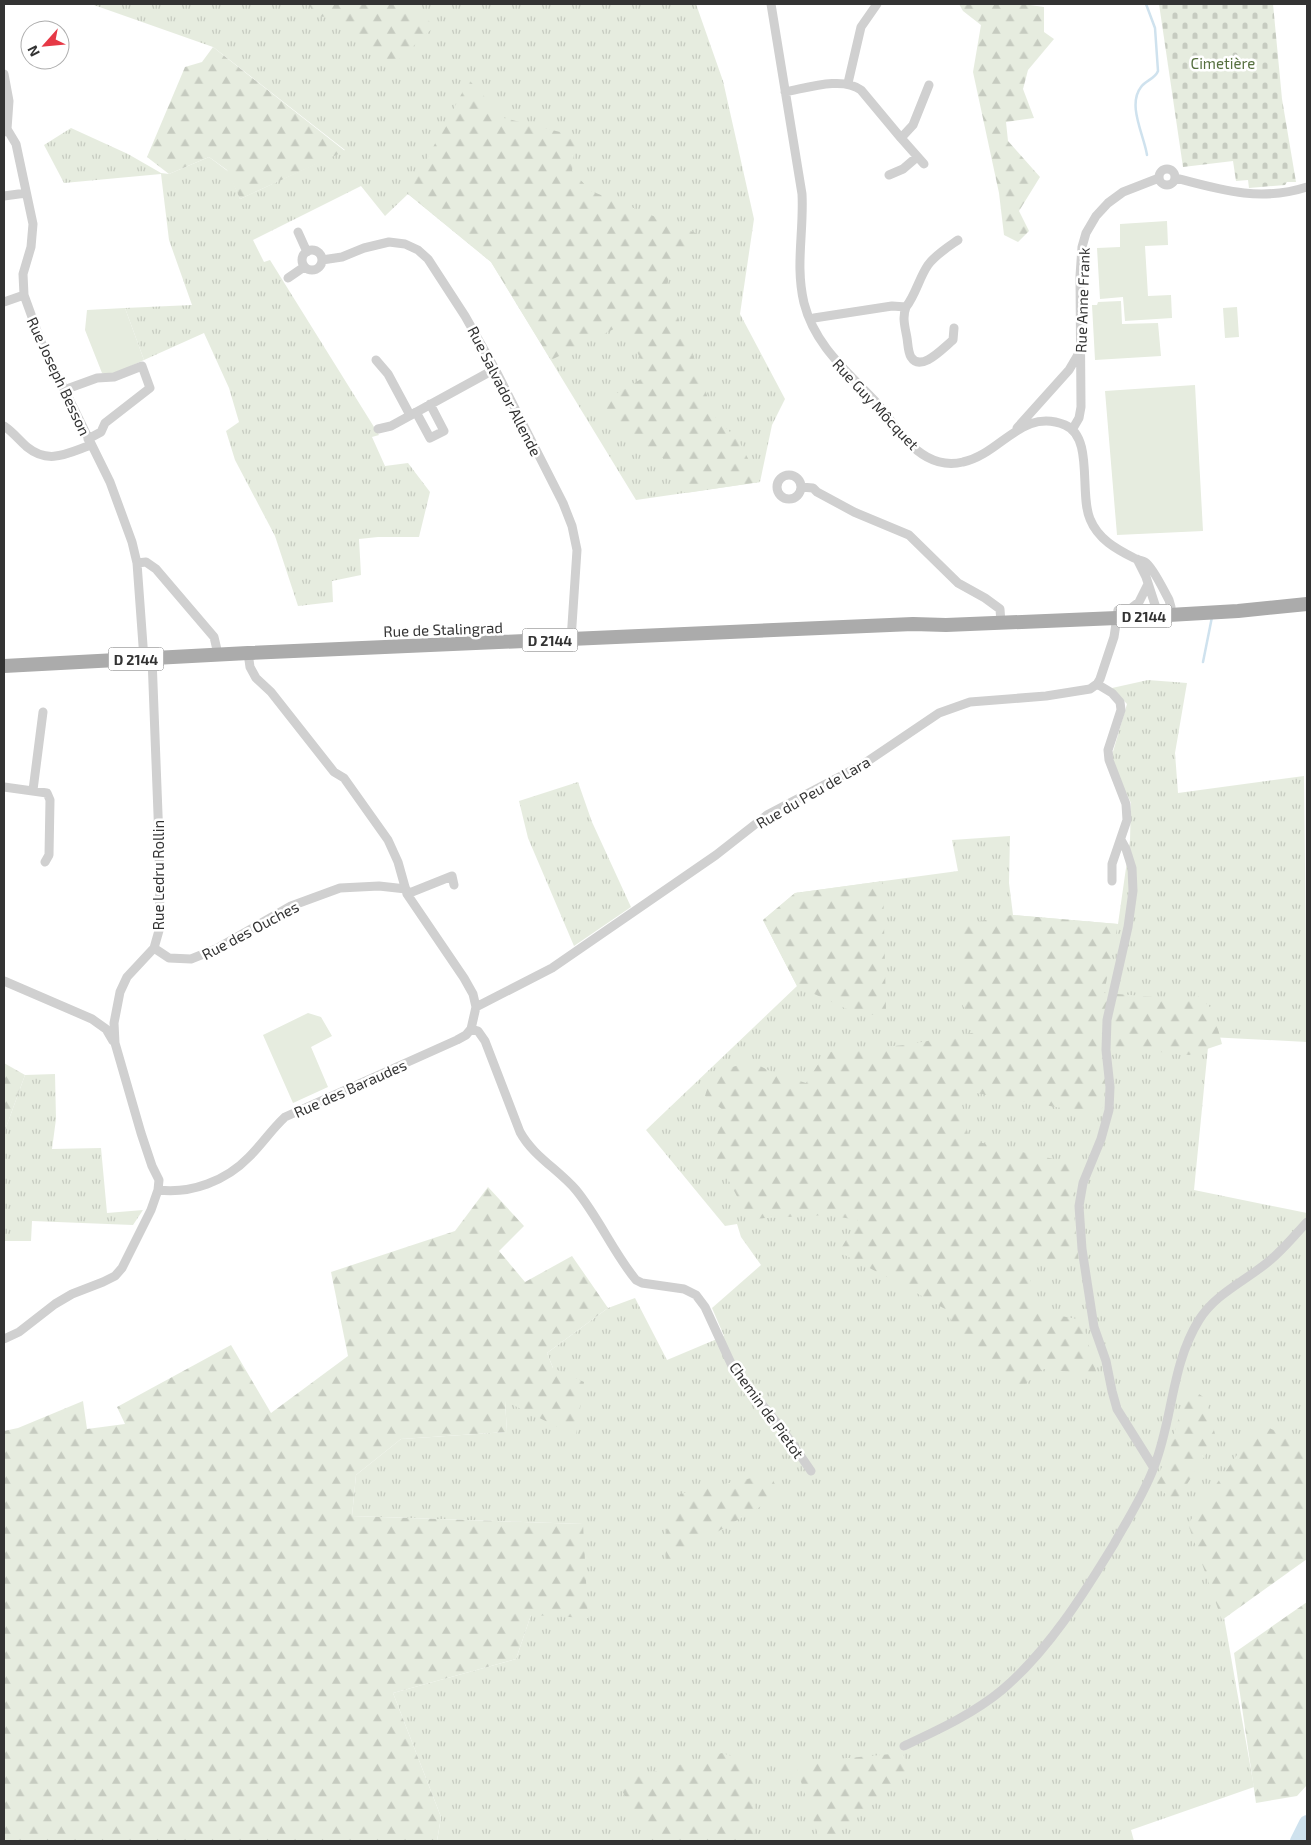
<svg xmlns="http://www.w3.org/2000/svg" width="1311" height="1845" font-family="'Exo 2',sans-serif">
	<style>
		.grass { fill: url(#grass-tufts) }
		.forest { fill: url(#forest-firs) }
		.cemetery { fill: url(#cemetery-stones) }
		.green { fill: #e6ecdf }
		.lines { fill: none; stroke-linecap: round; stroke-linejoin: round }
		.stream { stroke: #cfe2ee; stroke-width: 2.5 }
		.river { stroke: #cfe2ee; stroke-width: 16 }
		.minor { stroke: #d0d0d0; stroke-width: 9 }
		.primary { stroke: #ababab; stroke-width: 14 }
		.labels { text-anchor: middle; dominant-baseline: central; stroke-width: 5; stroke-linejoin: round; paint-order: stroke }
		.shield { fill: #fff; stroke: #707070; stroke-width: 1 }
		.shield-label { font-size: 14px; font-weight: bold; fill: #333 }
		.park-label { font-size: 15px; fill: #56703f; stroke: #fff }
		.street-label { font-size: 15px; fill: #333; stroke: #fff }
	</style>
	<defs>
		<pattern id="grass-tufts" width="24" height="20" patternUnits="userSpaceOnUse" patternTransform="scale(1.25)"><rect width="24" height="20" fill="#e6ecdf"/><path d="M3 7l-1-3M5 7V3M7 7l1-3M15 17l-1-3M17 17v-4M19 17l1-3" fill="none" stroke="#c6cbc0"/></pattern>
		<pattern id="forest-firs" width="22" height="20" patternUnits="userSpaceOnUse" patternTransform="scale(1.25)"><rect width="22" height="20" fill="#e6ecdf"/><path d="M5 1l3.5 6h-7zM16 11l3.5 6h-7z" fill="#c6cbc0"/></pattern>
		<pattern id="cemetery-stones" width="16" height="16" patternUnits="userSpaceOnUse" patternTransform="scale(1.25)"><rect width="16" height="16" fill="#e6ecdf"/><path d="M2 7V4a2 2 0 0 1 4 0v3zM10 15v-3a2 2 0 0 1 4 0v3z" fill="#c6cbc0"/></pattern>
	</defs>
	<rect width="100%" height="100%" fill="#fff"/>
	<path class="grass" d="M91,4H696L723,81L754,219L740,314L785,399L772,425L760,482L636,500L491,262L408,194L385,216L361,186L253,240L264,262L270,260L379,435L372,437L385,466L408,463L430,492L419,537H378L359,539L361,575L332,581L333,602L298,606L275,536L235,460L226,431L239,422L229,388L204,333L144,360L125,308L192,305L169,240L161,174L64,183L44,145L71,128L128,154L161,173L169,174L209,157L229,172L240,199L345,150L213,47Z
		M1148,680L1187,683L1175,753L1178,793L1304,776L1307,1042L1209,1037L1194,1190L1307,1213V1524L1217,1578L1254,1787L1131,1830L1134,1841H437L441,1817L393,1693L516,1659L531,1615L583,1524L352,1516L356,1475L401,1439L507,1432L505,1401L553,1368L547,1353L608,1308L635,1298L667,1360L724,1336L712,1308L761,1265L741,1237L737,1224L725,1226L646,1130L797,986L763,920L795,893L958,871L952,840L1010,836L1009,883L1013,915L1118,924L1130,840L1131,803L1113,767L1112,755L1127,704L1112,688Z
		M578,782L592,822L631,907L574,946L528,838L519,801Z
		M55,1074L56,1119L52,1149L101,1148L107,1213L143,1210L133,1225L32,1221L31,1241H4V1133L25,1075Z"/>
	<path class="forest" d="M309,4H407L435,26L393,65L338,16L315,17Z
		M959,4H1023L1044,7V32L1054,39L1028,70L1023,89L1034,118L1006,122L1008,141L1040,177L1019,211L1029,231L1018,242L1004,235L999,193L973,72L981,25L963,11Z
		M213,47L345,151L240,199L227,170L209,157L169,174L147,157L185,67L202,62Z
		M469,80L504,118L576,136L572,171L591,191L698,234L672,259L666,293L691,349L714,416L739,441L760,482L686,493L673,466L597,405L648,375L624,324L551,360L491,262L408,194Z
		M883,881L886,1011L864,1017L797,986L763,920L795,893Z
		M1012,915L1118,924L1104,993L1183,999L1198,996L1213,1010L1222,1044L1189,1055L1112,1047L1101,1115L959,1090L969,1140L1080,1165L1071,1183L1079,1263L1030,1264L1031,1295L1046,1313L1082,1320L1097,1375L1043,1369L1016,1392L968,1350L945,1309L904,1286L839,1252L858,1220L827,1215L749,1219L713,1151L723,1110L705,1096L712,1072L752,1062L774,1073L806,1083L826,1052L905,1045L977,1032L962,1004L959,925Z
		M4,1063L25,1075L4,1133Z
		M488,1187L524,1226L499,1251L525,1282L572,1256L608,1308L547,1353L553,1368L584,1382L576,1436L505,1401L507,1432L401,1439L356,1475L352,1516L583,1524L588,1618L531,1615L516,1659L393,1693L441,1817L437,1841H4V1431L18,1428L83,1401L87,1429L125,1424L117,1407L231,1345L271,1413L348,1356L331,1272L455,1231Z
		M1188,1386L1206,1399L1216,1438L1174,1505L1155,1481L1168,1455Z
		M1259,1424L1298,1440L1307,1447V1559L1222,1620L1188,1524Z
		M770,1474L780,1495L666,1562L665,1536L680,1494Z
		M1307,1602V1785L1297,1796L1256,1803L1234,1653Z
		M722,1753L755,1763L754,1841H651L617,1782Z
		M902,1753L910,1767L896,1785L829,1841H820L795,1763Z"/>
	<path class="cemetery" d="M1159,4H1273L1282,99L1296,182H1287L1285,185L1249,188L1248,180L1236,181L1233,161L1183,167Z"/>
	<path class="green" d="M1167,221L1168,245L1145,246L1148,296L1171,295L1172,318L1125,321L1123,297L1100,299L1097,248L1120,247V224Z
		M1121,301L1122,324L1158,323L1161,356L1095,360L1092,305H1097L1098,302Z
		M1237,307L1239,337L1225,338L1223,308Z
		M125,308L144,360L113,374L102,373L85,330L87,310Z
		M1195,385L1203,531L1117,535L1105,391Z
		M308,1013L321,1017L332,1036L311,1047L328,1087L293,1103L263,1035Z"/>
	<g class="lines">
		<path class="stream" d="M1146,4L1155,28L1158,71C1155,79 1146,80 1141,87C1127,105 1144,135 1147,155
			M1203,662L1212,617"/>
		<path class="river" d="M1298,1841L1307,1823"/>
		<path class="minor" d="M771,4L802,194C804,232 795,265 804,303C815,346 847,371 876,402C892,420 905,445 927,457C938,463 951,465 963,462C1001,454 1022,407 1065,425C1094,437 1079,494 1090,519C1098,539 1116,549 1134,558C1137,560 1142,560 1145,562C1153,567 1164,591 1169,600L1171,607L1168,614
			M4,74L9,101L7,129
			M848,83L861,27L877,4
			M785,92C807,88 843,76 861,90L901,138L924,164
			M4,132L7,129L16,144L33,224L31,247L23,274L24,295L41,342L110,482L132,542L137,563L144,659
			M901,138L913,125L929,85
			M1159 177a8 8 0 1 1 16 0a8 8 0 1 1-16 0Z
			M889,175L903,169L917,157
			M1176,178C1221,190 1260,202 1307,187
			M4,196L26,193
			M298,232L307,252
			M302 260a10 10 0 1 1 20 0a10 10 0 1 1-20 0Z
			M322,260L342,257L364,248L389,242L405,244L418,250L428,259L465,316L495,369L563,503L572,526L577,550L571,640
			M288,278L304,267
			M4,302L24,295
			M906,307C916,294 919,278 928,265C935,255 948,247 958,240
			M810,320L814,318L892,306L906,307C902,317 905,327 907,338C908,344 908,352 911,357C921,373 944,347 953,340L954,328
			M376,360L388,374L410,415
			M64,390L97,378L114,377L142,366L150,388L105,423L101,432L88,439
			M416,412L430,438L444,431L430,404
			M4,426C13,432 19,440 27,447C49,465 68,453 91,445
			M1017,428L1069,370L1079,353
			M378,429L391,426L495,369
			M1072,430L1079,418L1081,407L1080,276L1082,247L1086,233L1096,216L1108,203L1123,192L1159,178
			M777 487a12 12 0 1 1 24 0a12 12 0 1 1-24 0Z
			M801,487L813,488L817,492L854,512L909,535L958,583L985,598L1000,609L1001,623
			M1137,559L1146,577L1158,614
			M137,563L146,562L156,569L214,637L218,654
			M1130,609L1139,602L1148,584
			M248,653L250,667L256,678L271,692L334,772L344,778L388,840L398,862L407,894L464,978L473,994L476,1007L471,1029L478,1031L485,1041L520,1132C533,1156 559,1170 576,1190C599,1218 613,1252 636,1280L642,1283L684,1289L696,1295L705,1307L734,1370L782,1429L811,1471
			M4,787L47,793L50,800L49,855L45,862
			M33,790L43,712
			M1121,840L1126,849L1132,868L1133,891L1128,927L1107,1020L1106,1050L1110,1087L1109,1110L1101,1139L1083,1183L1079,1206L1082,1249L1094,1327L1106,1361L1112,1391L1117,1409L1154,1468
			M1112,881V864L1127,820L1126,804L1109,760L1108,750L1121,710L1120,702L1112,693L1097,684L1100,679L1114,637L1118,610
			M407,894L452,876L454,885
			M154,948L169,958L191,959L216,949L291,906L340,888L379,886L406,889
			M4,981L92,1019L106,1029L113,1041
			M476,1007L552,968L716,855L767,815L862,765L939,713L970,702L1046,696L1090,689L1097,684
			M158,1190C191,1194 226,1181 249,1157C262,1144 272,1129 285,1117L457,1040L466,1035L471,1029
			M4,1339L19,1332L55,1304L72,1294L103,1282L115,1276L122,1268L151,1210L158,1190L159,1180L152,1166L141,1133L115,1043L114,1023L120,992L127,977L154,948L160,927L159,840L152,658
			M904,1746C938,1730 973,1714 1002,1690C1048,1651 1083,1595 1114,1544C1128,1519 1144,1494 1154,1467C1173,1419 1171,1365 1199,1320C1215,1294 1245,1281 1268,1262C1282,1251 1295,1235 1307,1222"/>
		<path class="primary" d="M4,666L248,653L913,624L946,625L1117,618L1238,611L1307,604"/>
	</g>
	<g class="labels">
		<g class="shield">
			<rect x="1116.5" y="604.5" width="55" height="23" rx="4"/>
			<rect x="522.5" y="628.5" width="55" height="23" rx="4"/>
			<rect x="108.5" y="647.5" width="55" height="23" rx="4"/>
		</g>
		<g class="shield-label">
			<text x="1144" y="616">D 2144</text>
			<text x="550" y="640">D 2144</text>
			<text x="136" y="659">D 2144</text>
		</g>
		<g class="park-label">
			<text x="1223" y="63">Cimetière</text>
		</g>
		<g class="street-label">
			<text transform="translate(1082 300) rotate(-88)">Rue Anne Frank</text>
			<text transform="translate(59 376) rotate(65)">Rue Joseph Besson</text>
			<text transform="translate(505 391) rotate(63)">Rue Salvador Allende</text>
			<text transform="translate(876 404) rotate(47)">Rue Guy Môcquet</text>
			<text transform="translate(443 629) rotate(-2)">Rue de Stalingrad</text>
			<text transform="translate(813 792) rotate(-30)">Rue du Peu de Lara</text>
			<text transform="translate(158 875) rotate(-90)">Rue Ledru Rollin</text>
			<text transform="translate(250 930) rotate(-28)">Rue des Ouches</text>
			<text transform="translate(350 1088) rotate(-24)">Rue des Baraudes</text>
			<text transform="translate(767 1410) rotate(54)">Chemin de Pietot</text>
		</g>
	</g>
	<rect width="1311" height="1845" fill="none" stroke="#333333" stroke-width="10"/>
	<g transform="translate(45 45) rotate(243)"><circle r="24" fill="#ffffff" stroke="#adadad"/>
	<path d="M0-4L9 19L0 12L-9 19Z" fill="#e63946"/>
	<text y="-8" font-size="14" font-weight="bold" text-anchor="middle" fill="#333333">N</text>
	</g>
</svg>
